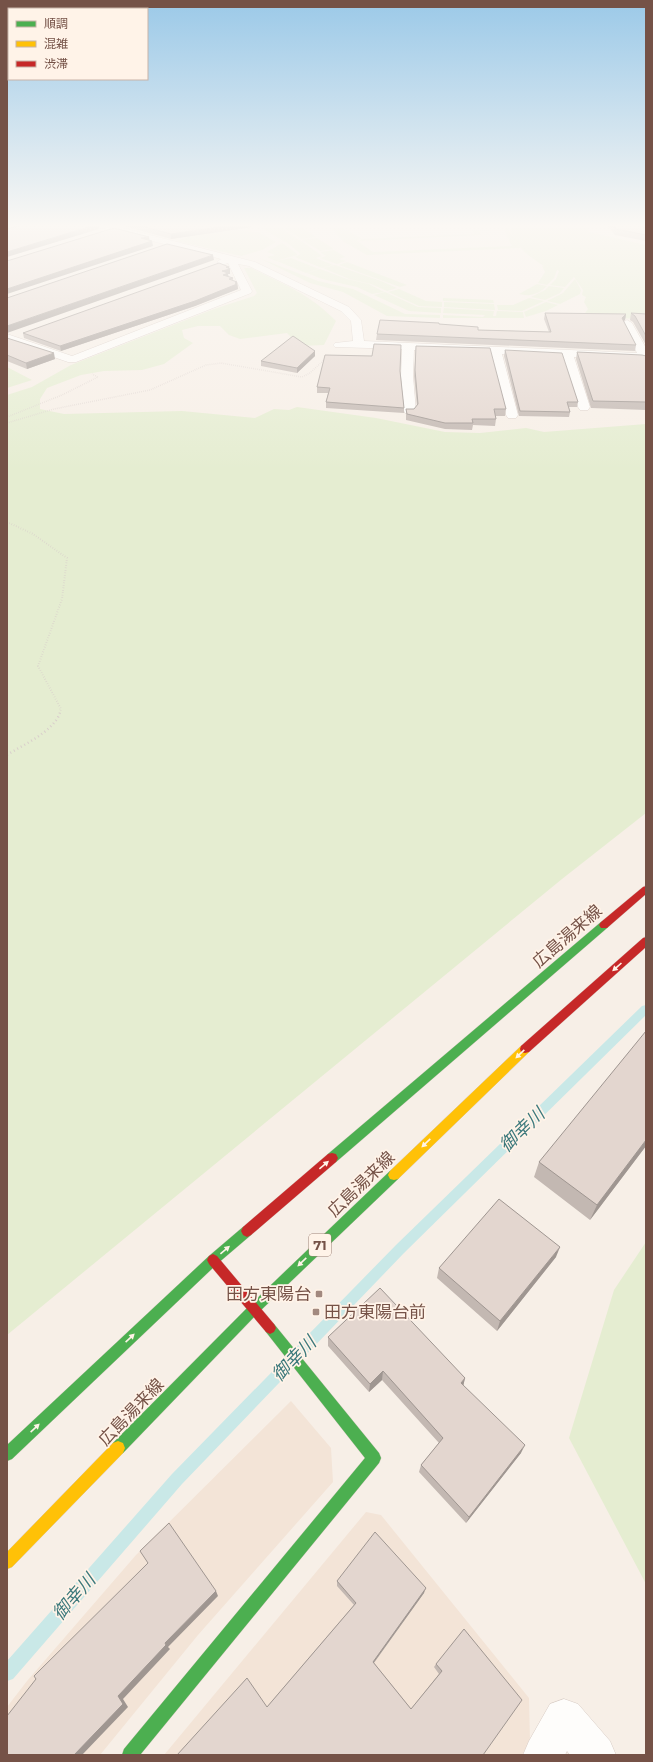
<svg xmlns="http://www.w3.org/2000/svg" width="653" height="1762" font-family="Montserrat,'Noto Sans JP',sans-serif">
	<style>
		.residential { fill: #f3e4d7 }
		.green { fill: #e5edd1 }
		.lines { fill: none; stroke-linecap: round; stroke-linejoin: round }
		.stream { fill: #c9e8e7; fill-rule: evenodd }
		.street-casing { stroke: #d8ccc5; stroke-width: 1 }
		.fast-casing { stroke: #d7cac3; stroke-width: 1 }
		.slow-casing { stroke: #d7cac3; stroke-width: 1 }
		.jam-casing { stroke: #d7cac3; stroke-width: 1 }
		.path-far2 { stroke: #d9cfcb; stroke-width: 1.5; stroke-dasharray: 0.5 1.5; stroke-linecap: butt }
		.path-far1 { stroke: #d9cfcb; stroke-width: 2; stroke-dasharray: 0.5 2; stroke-linecap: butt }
		.path { stroke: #d9cfcb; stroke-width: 2.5; stroke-dasharray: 1 3; stroke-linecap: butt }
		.street { fill: #fefdfb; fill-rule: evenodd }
		.fast { fill: #4caf50; fill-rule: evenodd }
		.slow { fill: #ffc107; fill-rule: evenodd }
		.jam { fill: #c62828; fill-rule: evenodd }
		.wall { fill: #c3b8b2 }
		.shaded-wall { fill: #9f9691 }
		.building { fill: #e3d6cf; stroke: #9f9691 }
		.oneway { fill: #fff3e8 }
		.poi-dot { fill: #a2897f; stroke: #fff3e8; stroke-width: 1.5 }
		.labels { text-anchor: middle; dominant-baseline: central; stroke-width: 3.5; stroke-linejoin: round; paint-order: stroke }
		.shield { fill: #fff3e8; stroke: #9e8277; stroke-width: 1 }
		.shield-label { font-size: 13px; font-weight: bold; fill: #755247 }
		.near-street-label { font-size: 17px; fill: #755247; stroke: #fff3e8 }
		.near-poi-label { font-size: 17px; fill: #755247; stroke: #fff3e8; text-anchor: end }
		.near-water-label { font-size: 18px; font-style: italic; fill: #3b787b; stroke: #fff3e8 }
	</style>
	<rect width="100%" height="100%" fill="#f7efe7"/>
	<path class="residential" d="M291,1401L331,1448L333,1482L198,1635L100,1755H7V1707L27,1681L136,1555Z
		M366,1512L381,1515L529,1698L530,1742L522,1755H164Z"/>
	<path class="green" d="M256,224H275L299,240L285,242Z
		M278,224H296L316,237L302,239Z
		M328,224H336L361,238L357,241L373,252L512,246L505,232V224H510L509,231L520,248L367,255L344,242Z
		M511,224H585L589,232L646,245V319L582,317L588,309L584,302L586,297L582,295L583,290L574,277L565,287L550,285L556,279L559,271L557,270L554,278L547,285L538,283L545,272L542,266H544C530,257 508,242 511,224Z
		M231,230L258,232L276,242L262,250L241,256L177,241L199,233Z
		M472,230H490L479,231L481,235L359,241L362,239L474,234Z
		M317,238L334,249L320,251L302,240Z
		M300,240L317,252L301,254L286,242Z
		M282,243L296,253L297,255L276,261L267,257L275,255L267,252Z
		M334,250L345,257L339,259L346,261L337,264L320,258L326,256L320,252Z
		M317,252L322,256L316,258L333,265L322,268L295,257L301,254Z
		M259,258L318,281L353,289L405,314L440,315V318L387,316L343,292L310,283Z
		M291,258L319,269L306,273L277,261Z
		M347,262L407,285L400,287L339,265Z
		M335,265L381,281L397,288L387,291L371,284L349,279L323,268Z
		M244,268H251C283,284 310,294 336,321L324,345L300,346L287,333L240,339L229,335L220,326H198L182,330L184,338L193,343L164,364L142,370L104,371L81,375L47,388L40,399V409L64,414L182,411L255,418L274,409L289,410L297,407L376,418L445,432L480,433L526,428L544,432L646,424V813L562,879L7,1335V395L32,387L71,365L214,309L254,296L257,293Z
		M320,269L347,279L369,284L384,292L372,294L357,287L322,279L307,273Z
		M575,279L581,290L580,294L560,304L547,301L563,293Z
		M537,284L547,286C539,294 530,297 519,294Z
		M549,286L564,288L560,293L545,300L531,297L545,290Z
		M399,289L426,301L442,302V307L419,306L388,292Z
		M385,292L418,307L441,308V313L409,311L374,295Z
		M443,298L493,300L494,303L443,301Z
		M529,298L544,301L522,311L498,310L497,305H513Z
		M444,302L494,304L495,310L444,307Z
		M546,302L558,305L546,311L526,317L524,312Z
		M444,308L494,311L493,316H496L497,311L523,312L524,318H443V315L483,317L485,315L443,313Z
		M7,367L32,380L7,388Z
		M646,1242V1584L569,1438L614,1290Z"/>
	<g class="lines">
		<path class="stream" d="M646,1005V1015L404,1253L182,1484L13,1679L7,1681V1661L172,1474L396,1245L642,1006Z"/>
		<g class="street-casing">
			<path id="street" d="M94,224H107L255,262L349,307L361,320L364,341L637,353L622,323L627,320L632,323L646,348V362L641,360L574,357L590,407L588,410H580L578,407L562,357L502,354L518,415L516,418H508L506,415L491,353L414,350L413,376L416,411L414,414H406L404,411L401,376L402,349L335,347L333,345L335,343L353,341L351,321L341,311L249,266L238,264L252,291L251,293L76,362H68L7,341V334L72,356L241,290L228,263L222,265L217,262L221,259L95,226Z
				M564,1699L578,1704L610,1741L616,1755H570L567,1751L565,1755H523L529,1741L550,1704Z"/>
		</g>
		<g class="fast-casing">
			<path id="fast" d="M604,921L607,922L609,925L607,928L336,1162L332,1163L328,1162L326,1158L328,1154L601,922Z
				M394,1170L398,1171L400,1175L398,1179L259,1312L123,1453L118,1455L113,1453L111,1448L113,1443L251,1304L390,1171Z
				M247,1225L251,1227L253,1231L251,1235L217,1264L12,1459L7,1461V1445L209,1256L243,1227Z
				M270,1322L274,1324L379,1453L381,1458L379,1463L140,1755H122L124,1749L365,1458L266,1332L264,1328L266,1324Z"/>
		</g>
		<g class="slow-casing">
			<path id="slow" d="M525,1045L529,1046L530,1049L529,1052L398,1179L394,1180L390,1179L388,1175L390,1171L521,1046Z
				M118,1441L123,1443L125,1448L123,1453L12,1567L7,1569V1552L113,1443Z"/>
		</g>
		<g class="jam-casing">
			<path id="jam" d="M646,886V894L607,928H601L599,925L601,922L643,887Z
				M646,937V947L529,1052L525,1053L521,1052L520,1049L521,1046L643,938Z
				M332,1153L336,1154L338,1158L336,1162L251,1235L247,1237L243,1235L241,1231L243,1227L328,1154Z
				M213,1254L217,1256L274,1324L276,1328L274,1332L270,1334L266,1332L209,1264L207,1260L209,1256Z"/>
		</g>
		<path class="path-far2" d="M7,417L62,395L98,377L92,374
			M7,423L54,409L150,390L206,365L221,363L302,377L310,373L325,359"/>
		<path class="path-far1" d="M7,522L33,534L67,558L62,599L38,666L61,709L59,714"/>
		<path class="path" d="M7,755C24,744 52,733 60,713"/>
		<use href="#street" class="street"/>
		<use href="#fast" class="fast"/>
		<use href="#slow" class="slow"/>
		<use href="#jam" class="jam"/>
	</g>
	<path class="wall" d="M117,224H252V227L171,239Z
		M606,224H636L646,228V241L615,235Z
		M229,267L230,274H228V276L233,278V281L237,282L238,289L195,306L61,351L24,338L23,333Z
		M545,313L626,314L625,320L623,321L636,345L635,351L376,340L377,334L439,324L478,330L549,332L544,319Z
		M631,313L646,314V345L633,322L630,320Z
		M7,338L55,359L27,369L7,361Z
		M416,346L506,409L505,416H496V419L495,426L473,425L472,430L445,429L406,420V409H414L417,406L414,376Z
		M505,350L578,402L577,407H569L570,412L569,417L519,416L504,356Z
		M315,351V356L297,373L261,366V361Z
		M577,352L646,356V410L591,408L576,359Z
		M400,371L404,408V413L326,408V402L328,393H317V387Z
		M646,1146L590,1220L534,1177L539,1162Z
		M556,1257L497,1331L437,1278L439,1268Z
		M328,1337L465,1378L463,1386L521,1453L466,1523L419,1472L421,1465L439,1443L382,1380L369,1392L328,1346Z
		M337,1581L424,1593L374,1663L411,1709L439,1674L434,1667L436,1664L522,1700L177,1755L267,1707L354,1605L337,1586Z"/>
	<path class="shaded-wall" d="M7,224H15L7,226Z
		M99,224V229L7,257V252Z
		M240,224H252V227L171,239V234Z
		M149,237L150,242L152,241L153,246L7,294V289L141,238Z
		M213,255L214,260L7,333V326Z
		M226,267H229V269H230V274H228L229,278L224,276L222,271Z
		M237,282L238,289L195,306L61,351L60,346Z
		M626,314L625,320L621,324L622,318Z
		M315,351V356L297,373V368Z
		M54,353L55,359L27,369L26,363Z
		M646,1140V1146L590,1220L597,1205Z
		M560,1247L556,1257L497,1331L500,1321Z
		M383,1371L382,1380L369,1392L370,1384Z
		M465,1378L463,1387L461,1383Z
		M525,1445L521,1453L466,1523L469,1517Z
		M426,1588L424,1593L372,1665L373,1662Z
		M216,1591L218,1596L168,1647L170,1649L123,1699L128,1707L82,1755H74L118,1696L165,1643Z"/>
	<path class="building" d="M27,224H98L7,252V229Z
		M134,224H240L171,234Z
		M612,224H636L646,228V235L616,229Z
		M114,228L149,237L141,238L152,241L7,289V261Z
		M167,244L213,255L7,326V298Z
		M219,263L229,267H226L230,269L222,271L228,273L223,275L233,278L229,279L237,282L235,283L237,284L195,301L60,346L23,333Z
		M545,313L626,314L622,318L636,345L377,334L380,320L439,323V324L478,327V330L551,332Z
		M631,313L646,314V336L635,316Z
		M293,336L315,351L297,368L261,361Z
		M7,338L54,353L26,363L7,355Z
		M374,344L401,345L400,371L404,408L326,402L330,388L317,387L325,355L372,356Z
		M416,346L490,348L506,409H494L496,419H472L473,423H445L407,414L406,409H414L418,404L415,370Z
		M505,350L562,353L578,402H567L570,412L520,411Z
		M577,352L642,355L646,356V402L593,401Z
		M646,1031V1140L597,1205L539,1162Z
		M499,1199L560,1247L500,1321L439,1268Z
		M380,1288L465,1378L461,1383L525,1445L469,1517L421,1465L443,1438L383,1371L370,1384L328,1337Z
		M169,1523L216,1591L165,1643L166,1645L118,1696L123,1704L74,1755H7V1716L36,1679L34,1676L148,1563L140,1551Z
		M375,1532L426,1588L373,1662L411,1709L442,1671L436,1664L464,1629L522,1700L483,1755H177L247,1678L267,1707L356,1603L337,1581Z"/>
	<defs><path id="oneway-solid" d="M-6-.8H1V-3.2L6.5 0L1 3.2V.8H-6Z"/></defs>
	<g class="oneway">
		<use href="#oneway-solid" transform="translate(617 967) rotate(138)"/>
		<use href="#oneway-solid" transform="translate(520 1054) rotate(136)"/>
		<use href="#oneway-solid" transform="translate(426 1143) rotate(136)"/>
		<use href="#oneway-solid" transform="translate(324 1165) rotate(-40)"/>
		<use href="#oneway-solid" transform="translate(225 1250) rotate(-40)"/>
		<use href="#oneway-solid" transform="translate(302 1262) rotate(136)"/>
		<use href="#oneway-solid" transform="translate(130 1338) rotate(-43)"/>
		<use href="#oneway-solid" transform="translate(35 1428) rotate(-43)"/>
	</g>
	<linearGradient id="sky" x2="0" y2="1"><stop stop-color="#9bc9e8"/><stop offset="0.48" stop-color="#fbf8f4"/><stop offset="1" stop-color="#fbf8f4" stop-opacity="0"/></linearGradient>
	<rect width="653" height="470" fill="url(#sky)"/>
	<g class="poi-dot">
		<rect x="315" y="1290" width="8" height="8" rx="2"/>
		<rect x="312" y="1308" width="8" height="8" rx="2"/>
	</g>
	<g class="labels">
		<rect class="shield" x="309" y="1234" width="22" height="22" rx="3"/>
		<g class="shield-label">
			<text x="320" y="1245">71</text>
		</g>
		<g class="near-street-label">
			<text transform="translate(567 936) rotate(-41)">広島湯来線</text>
			<text transform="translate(361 1184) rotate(-44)">広島湯来線</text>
			<text transform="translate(131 1412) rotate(-46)">広島湯来線</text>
		</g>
		<g class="near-poi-label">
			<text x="311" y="1294">田方東陽台</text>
			<text x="324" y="1312" text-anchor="start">田方東陽台前</text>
		</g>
		<g class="near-water-label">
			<text transform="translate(522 1130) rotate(-44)">御幸川</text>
			<text transform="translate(294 1359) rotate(-46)">御幸川</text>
			<text transform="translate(74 1597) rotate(-49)">御幸川</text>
		</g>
	</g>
	<rect width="653" height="1762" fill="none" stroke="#755247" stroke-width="16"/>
	<rect x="8" y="8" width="140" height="72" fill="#fff3e8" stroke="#c8b3a8"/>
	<rect x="16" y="21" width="20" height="6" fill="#4caf50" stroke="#c8b3a8"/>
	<text x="44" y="28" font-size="12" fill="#755247">順調</text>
	<rect x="16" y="41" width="20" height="6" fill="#ffc107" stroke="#c8b3a8"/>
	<text x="44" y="48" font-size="12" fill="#755247">混雑</text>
	<rect x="16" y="61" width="20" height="6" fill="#c62828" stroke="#c8b3a8"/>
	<text x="44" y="68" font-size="12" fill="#755247">渋滞</text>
</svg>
